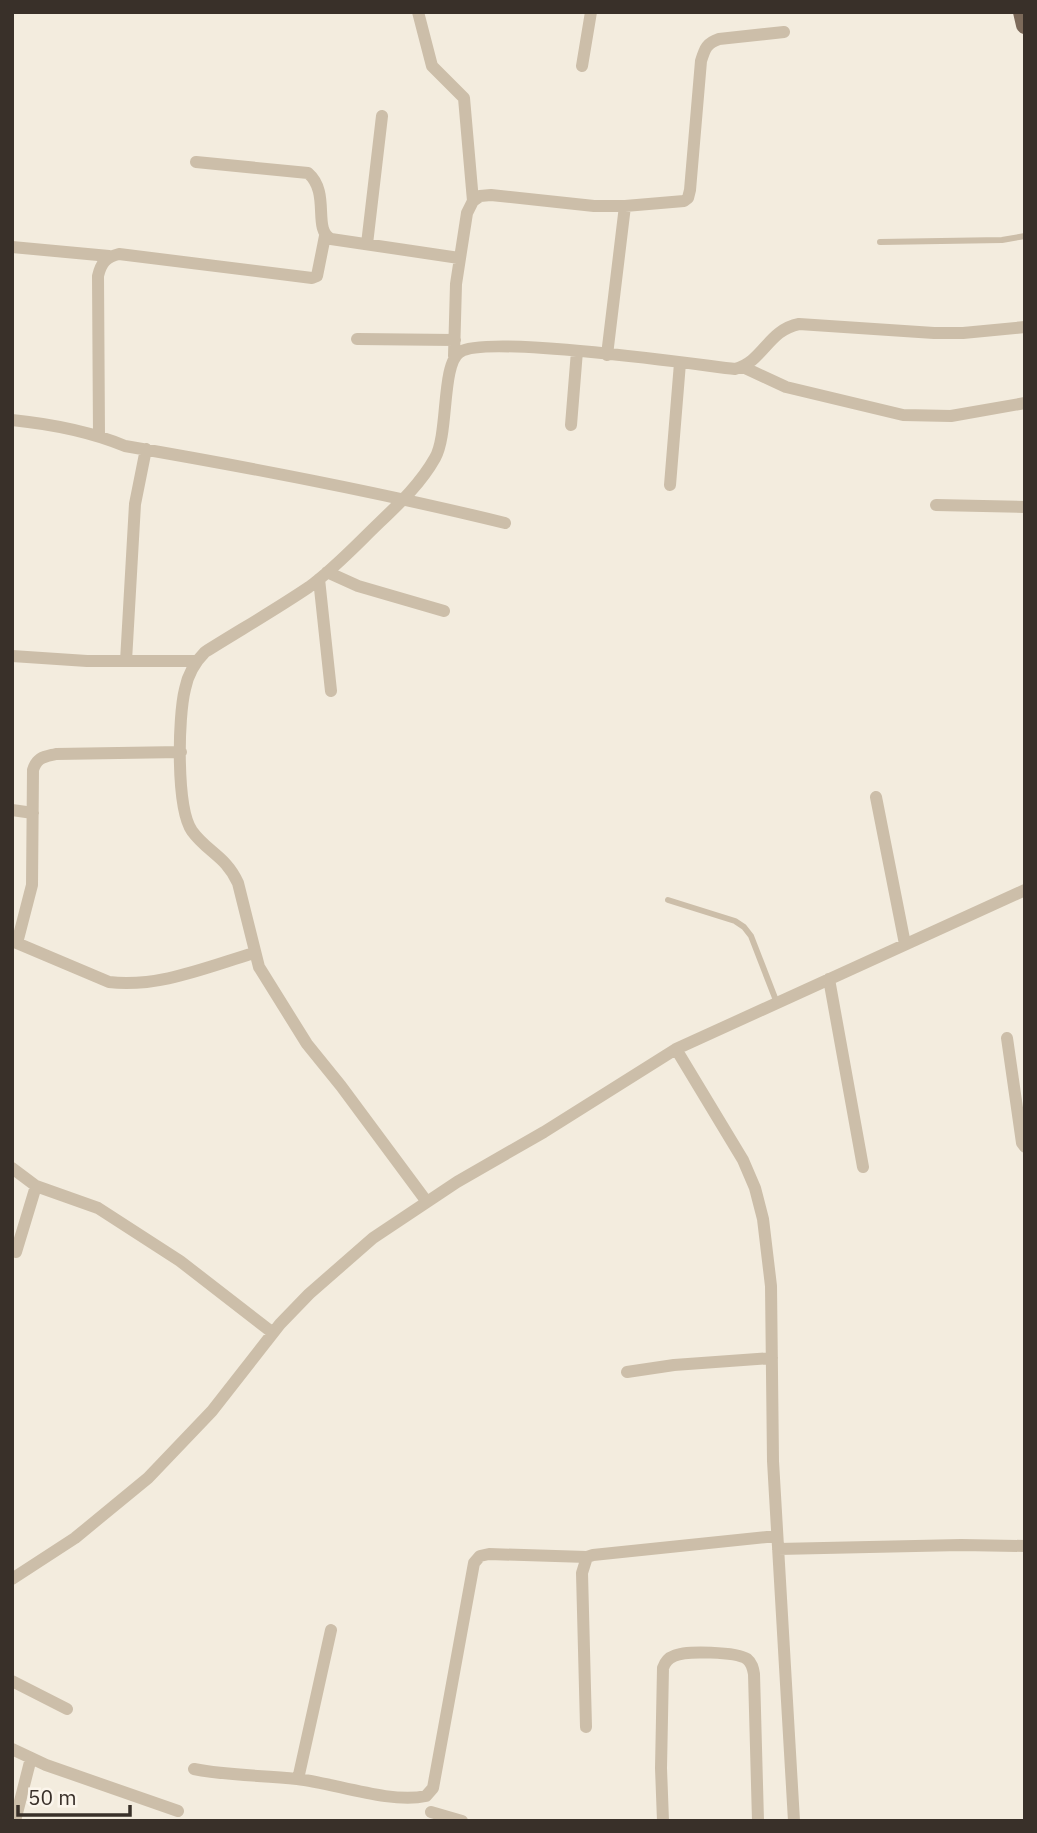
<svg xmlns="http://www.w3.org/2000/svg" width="1037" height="1833" font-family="'IBM Plex Sans',sans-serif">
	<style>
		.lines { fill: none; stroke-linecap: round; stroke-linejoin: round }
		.lane { stroke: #ccbea9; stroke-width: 6 }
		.street { stroke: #ccbea9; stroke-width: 12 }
		.primary { stroke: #7c6a5a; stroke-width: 18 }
	</style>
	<rect width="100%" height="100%" fill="#f3ecde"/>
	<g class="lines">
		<path class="lane" d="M880,242L1002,240L1025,236
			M668,900L735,921L744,927L751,936L777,1003"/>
		<path class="street" d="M418,12L432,66L464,98L473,201
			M582,66L591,12
			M196,162L308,173C331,193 312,229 331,239L459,258
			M367,244L382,116
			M12,247L109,256
			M357,339L455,340
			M607,355L625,206
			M454,356L456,284L467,213L473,201L480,196L491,195L594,206H625L684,201L688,198L690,190L701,61C705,48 707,43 719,39L784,32
			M743,367L786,387L903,415L951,416L1025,403
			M12,420C51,424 89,431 125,446C253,468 379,492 505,523
			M571,425L577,351
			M99,436L98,276C101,263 106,257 119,254L312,278L317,276L325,236
			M670,485L680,363
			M936,505L1025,507
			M327,572L358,586L444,611
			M319,579L331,691
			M12,656L87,661H196
			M126,661L135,504L146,449
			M876,797L905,944
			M12,810L33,813
			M12,941L109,982C158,988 207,967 254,953
			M17,943L32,885L33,770C37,757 44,757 56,754L181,752
			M829,979L863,1167
			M1007,1038L1022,1143L1025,1147
			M676,1049L743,1160L755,1188L763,1219L771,1286L773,1461L794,1821
			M12,1168L36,1186L98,1208L180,1261L273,1333
			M427,1202L341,1086L307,1044L259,967L238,883C226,856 207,852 192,831C176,808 178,717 185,689C188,674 195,662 205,652C240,630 275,610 309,587C334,569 357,544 380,522C400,503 421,483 435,458C449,434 441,364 460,352C486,334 692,364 735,369C763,362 768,330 799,324L934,333H963L1025,327
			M12,1251L16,1252L36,1186
			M627,1372L674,1365L772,1358
			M778,1549L961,1545L1025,1546
			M12,1579L75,1538L148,1478L212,1411L280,1324L309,1294L373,1238L457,1182L544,1132L676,1049L1025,890
			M12,1681L67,1709
			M586,1727L582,1573L587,1557L593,1555L777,1536
			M12,1749L46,1765L178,1811
			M194,1769C229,1776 261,1775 297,1779C334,1783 390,1804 426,1796L433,1788L474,1563L480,1556L489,1554L587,1557
			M298,1779L331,1630
			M431,1812L462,1821
			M15,1821L31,1758
			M663,1821L661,1768L663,1668C665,1662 668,1658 674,1656C685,1650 737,1652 747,1659C752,1663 753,1668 754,1674L758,1821"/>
		<path class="primary" d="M1022,12L1025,25"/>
	</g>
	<rect width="1037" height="1833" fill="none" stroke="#393029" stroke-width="28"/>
	<path d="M18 1805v10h112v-10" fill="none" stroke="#393029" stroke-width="3.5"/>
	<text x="28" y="1805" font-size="21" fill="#393029" stroke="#fbf5eb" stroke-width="5" paint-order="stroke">50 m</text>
</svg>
